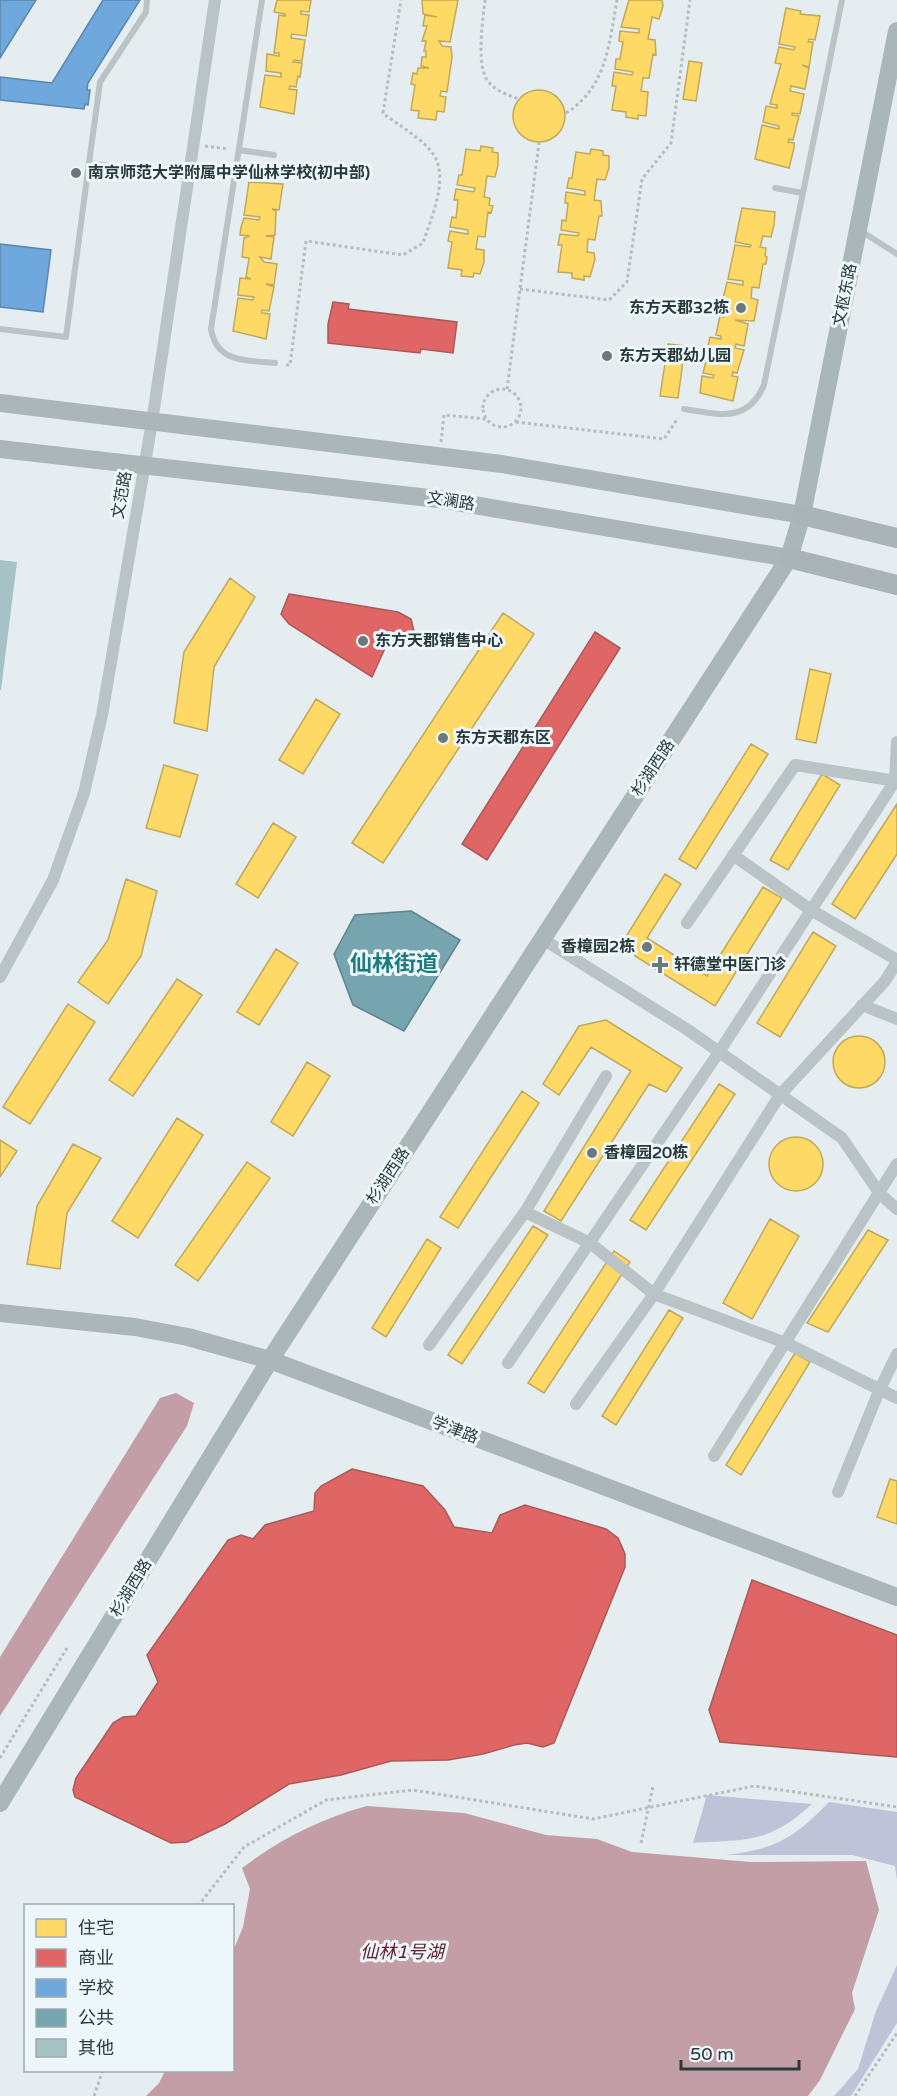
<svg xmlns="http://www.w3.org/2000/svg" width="897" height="2096" font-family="'Varela Round','Noto Sans SC',sans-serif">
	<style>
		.green { fill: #c0c2d8 }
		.water { fill: #c39ea6 }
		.homes { fill: #ffd966; stroke: #bfa959; stroke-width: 1.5 }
		.shops { fill: #e06666; stroke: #a95959; stroke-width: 1.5 }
		.schools { fill: #6fa8dc; stroke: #5a87ac; stroke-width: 1.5 }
		.public { fill: #76a5af; stroke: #5f858c; stroke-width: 1.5 }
		.building { fill: #a5c3c5 }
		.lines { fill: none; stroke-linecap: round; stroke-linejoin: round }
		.path { stroke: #b4bdc0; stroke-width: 3; stroke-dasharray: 3 3; stroke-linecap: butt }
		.lane { stroke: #bac3c6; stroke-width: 6 }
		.street { stroke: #bac3c6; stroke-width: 12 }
		.secondary { stroke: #abb6b9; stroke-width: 18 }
		.primary { stroke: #aab4b6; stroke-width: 20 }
		.poi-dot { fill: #6b797a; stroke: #edf7fb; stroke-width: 2 }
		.labels { text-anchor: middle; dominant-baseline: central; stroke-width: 6; stroke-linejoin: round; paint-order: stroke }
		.poi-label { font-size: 16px; font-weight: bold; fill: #2a3a3b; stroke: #edf7fb; text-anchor: start }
		.street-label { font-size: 16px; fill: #2a3a3b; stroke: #edf7fb }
		.water-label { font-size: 18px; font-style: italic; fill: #601c27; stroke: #edf7fb }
		.district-label { font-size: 22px; font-weight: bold; fill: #1b7c7d; stroke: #edf7fb }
	</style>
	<rect width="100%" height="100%" fill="#e5edf0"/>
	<path class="green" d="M707,1795L812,1804C768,1844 749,1839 693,1843Z
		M829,1802L897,1812V1880L895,1866L852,1855H725C776,1849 793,1839 829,1802Z
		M897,1965V2023L851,2096H834L858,2069L876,2011Z"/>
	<path class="water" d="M176,1393L194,1403L187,1426L0,1716V1657L160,1398Z
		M367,1806L464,1813L546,1835L597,1839L632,1852L751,1862L866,1861L879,1910L852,1993L855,2009L820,2080L808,2096H146L159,2083L165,2071L232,2070L233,1951L243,1927L250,1889L242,1868C282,1838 320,1819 367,1806Z"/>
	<path class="homes" d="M277,0H311L309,12L301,11V14L309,15L306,36L292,34L291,38L305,40L302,61L294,60L293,62L302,63L300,77L298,76L296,87L290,86L289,89L297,90L294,114L260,107L265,75L281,77V73L266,71L267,54L279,56V53H274L279,15L285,16V14L274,12Z
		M422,0H458L450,42L439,41L442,46L451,47L452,57L447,92L441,91L440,96L446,97L444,112L437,111L436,120L418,118L419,111L411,110L415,85L411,84L413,73L417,74L418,68H429L421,66L422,57H426V51H424L426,41H422L427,26H423L425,15L437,17L423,14Z
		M629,0H662L663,6L659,19L652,17L648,39L655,40L656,55L653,54L649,78H643L641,91L648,92L646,116L638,115V119L626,117V112L612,110L616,86H612L614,72L632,75L633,72L615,69L616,59H620L623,42L619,41L620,31L639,33V29L621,27Z
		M786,8L801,11L800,14L820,16L815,40L809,39L808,42H813L809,67L802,65L809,68L805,89L791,86L790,91L804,94L800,114L792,113V115L799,116L793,140L789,139L788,142L794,143V148L789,168L755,159L762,125L779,129V126L763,122L766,106L777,108V105L770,104L781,64L775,63L779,47L794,50L795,47L779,44Z
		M689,61L702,63L696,101L683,99Z
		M513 116a26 26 0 1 1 52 0a26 26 0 1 1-52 0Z
		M481,146L493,148L492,152L498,153V165L495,177L487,176L484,197L490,198L489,205L493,206L491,213L488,212L485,237L478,236L476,249L484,250V262L480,274L474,273L473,277L461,276L462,270L448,268L452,242L448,241L450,231L468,234V230L450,227L452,217L456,218L458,200H454L456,189L474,192L475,188L457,185L459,175H462L466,149L480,151Z
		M591,149L603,151V155L609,156V168L605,180L597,179L594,200L601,201L602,216H599L595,240L588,239L587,252L594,253L595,259L590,277L584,276V280L572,278V273L558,272L562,245H558L560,234L578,236L579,233L561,230L562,220L566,221L568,203H565L566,192L585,195V191L567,188L569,178H572L576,152L590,154Z
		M249,182L283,184L279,210L272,209L276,211L275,235L266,236L274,237L271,259L260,257L264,262L277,264L274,285L266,284L274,287L269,311L262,310V313L270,314L266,339L233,331L238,298L253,300L254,297L238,295L240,278L251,279L246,277L249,258L242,257L244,238L250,236L240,235L241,227L244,218L259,220L260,217L244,215Z
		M742,208L775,212L774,225L771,237L763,236L760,247L766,248L765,256L767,257L766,264H763L759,288L752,287L751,298L758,300L754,321L735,320L748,324L744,346L736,344L735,348L744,350L737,373L733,372L732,376L738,377L733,401L700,393L702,376L713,378L714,375L703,373L707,357L723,360V356L708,353V346L710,337L721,339V336L716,335L720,316L724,317L728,299H723L727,282L743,285V281L728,279L735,245L750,247L751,245L735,242Z
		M668,344L685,346L678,398L660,396Z
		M230,578L255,597L214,667L207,731L174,723L184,652Z
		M503,613L534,634L383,863L352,843Z
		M810,669L831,674L816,743L796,739Z
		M316,699L340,714L303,774L279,760Z
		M751,744L768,754L696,869L679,859Z
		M164,765L198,775L180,837L146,828Z
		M822,774L840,785L788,870L770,860Z
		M897,804V854L855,919L832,904Z
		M273,823L296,837L258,898L236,884Z
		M665,874L681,884L647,938L707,976L763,887L782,898L715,1006L635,956L627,935Z
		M126,879L157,891L141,956L108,1004L78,982L108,940Z
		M813,932L836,946L780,1037L757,1023Z
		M276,949L298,963L259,1025L237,1012Z
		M177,979L202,995L133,1096L109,1080Z
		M68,1004L95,1022L30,1124L3,1107Z
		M606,1020L682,1068L666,1092L649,1084L561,1221L544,1211L631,1071L591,1047L559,1095L543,1084L579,1026Z
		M833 1062a26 26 0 1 1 52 0a26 26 0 1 1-52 0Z
		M307,1062L330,1076L293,1136L271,1122Z
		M719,1084L735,1094L646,1230L630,1220Z
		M522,1091L539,1103L458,1228L440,1217Z
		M177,1118L203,1135L138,1238L112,1221Z
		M769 1164a27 27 0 1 1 54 0a27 27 0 1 1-54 0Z
		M0,1140L17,1151L0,1177Z
		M73,1144L101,1158L67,1213L60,1269L27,1264L37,1206Z
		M247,1162L270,1178L198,1281L175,1265Z
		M770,1219L799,1236L752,1319L723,1303Z
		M533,1226L548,1235L462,1364L448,1355Z
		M868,1230L888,1240L828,1332L807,1323Z
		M427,1239L441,1248L386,1337L372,1328Z
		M614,1251L630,1262L544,1393L528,1383Z
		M669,1310L683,1318L616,1425L602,1416Z
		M795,1353L810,1362L741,1475L726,1465Z
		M890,1479L897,1481V1524L877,1517Z"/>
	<path class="shops" d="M333,302L349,304L348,309L457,322L453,353L421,349L420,353L328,343V324Z
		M289,594L398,612L411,619L415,635L402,648L386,646L372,677L289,624L281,614Z
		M595,632L620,648L487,860L462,844Z
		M352,1469L423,1486L445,1510L454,1527L492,1533L500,1515L525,1505L606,1529L618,1538L625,1554V1567L554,1743L543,1747L527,1743L514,1745L483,1754L448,1760L391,1761L341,1775L289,1784L225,1824L187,1842L171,1843L75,1797L73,1790L76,1778L113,1723L123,1717L136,1716L158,1682L147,1655L228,1540L241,1535L253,1539L265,1525L314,1511L315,1493L321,1486Z
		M752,1580L897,1635V1757L720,1742L709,1710Z"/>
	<path class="schools" d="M0,0H36L0,58Z
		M103,0H140L88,83L87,90H90L88,105L85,104L84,109L0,100V77L52,83Z
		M0,244L51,250L43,312L0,307Z"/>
	<path class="public" d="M411,911L460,940L404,1031L353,1005L334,954L355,915Z"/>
	<path class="building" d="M0,560L17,562L1,690H0Z"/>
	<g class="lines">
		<path class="path" d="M485,0C483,20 476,63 487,80C495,91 508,95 519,99
			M566,113C607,87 609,44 617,0
			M205,146L228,149
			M520,289L609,300L627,282L642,179L671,143L690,0
			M286,365H290L306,241L403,255L423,243C431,218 452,174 430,150C418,136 398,125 383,113L401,0
			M483 408a19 19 0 1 1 38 0a19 19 0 1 1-38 0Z
			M507,389L539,143
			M516,422L664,439L678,418
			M441,442L444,415L486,419
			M0,1758L67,1648
			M641,1843L653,1786
			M198,1906L244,1847L326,1800L413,1790L593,1819L754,1786L897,1807
			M94,2096L103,2070
			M855,2096L897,2033"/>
		<path class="lane" d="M147,0L146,12L100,82L89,163L188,177
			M262,0L211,329C217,364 247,360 275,363
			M239,150L274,155
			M775,188L803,193
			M861,231L897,254
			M0,329L66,337L89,163
			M684,409C718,414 747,424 764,385L842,0"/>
		<path class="street" d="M733,855L811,910L897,960
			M687,923L795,765L897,781
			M541,938L688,1030L842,1138L880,1194L897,1209
			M0,977L53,880L84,793L102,715L152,422L215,0
			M862,1005L897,1019
			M525,1212L590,1243L654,1294L786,1343L897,1398
			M429,1345L525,1212L606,1076
			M508,1363L719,1052L895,781L897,742
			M576,1404L654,1294L780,1095L885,981L897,962
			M714,1456L897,1164
			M838,1492L879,1391L897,1354"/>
		<path class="secondary" d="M0,403L502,464L802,515
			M0,449L438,499L789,558
			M0,1313L135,1327L188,1337L270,1360L897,1597
			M0,1803L270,1360L789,558L802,515L897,31"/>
		<path class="primary" d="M802,515L897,538
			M789,558L897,585"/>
	</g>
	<g class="poi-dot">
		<circle cx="76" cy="173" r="6"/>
		<circle cx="741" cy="308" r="6"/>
		<circle cx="607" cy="356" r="6"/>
		<circle cx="363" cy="641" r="6"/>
		<circle cx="443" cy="738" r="6"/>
		<circle cx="647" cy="947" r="6"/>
		<path d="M657 956h6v6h6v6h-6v6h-6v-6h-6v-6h6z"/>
		<circle cx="592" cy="1153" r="6"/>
	</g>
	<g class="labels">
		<g class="poi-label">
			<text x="88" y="173">南京师范大学附属中学仙林学校(初中部)</text>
			<text x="729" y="308" text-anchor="end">东方天郡32栋</text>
			<text x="619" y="356">东方天郡幼儿园</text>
			<text x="375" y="641">东方天郡销售中心</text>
			<text x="455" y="738">东方天郡东区</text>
			<text x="635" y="947" text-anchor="end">香樟园2栋</text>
			<text x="674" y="965">轩德堂中医门诊</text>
			<text x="604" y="1153">香樟园20栋</text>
		</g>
		<g class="street-label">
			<text transform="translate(845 295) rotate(-79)">文枢东路</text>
			<text transform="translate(122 495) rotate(-80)">文范路</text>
			<text transform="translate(451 501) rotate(9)">文澜路</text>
			<text transform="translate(653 768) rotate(-57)">杉湖西路</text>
			<text transform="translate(388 1176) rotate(-57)">杉湖西路</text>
			<text transform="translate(455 1430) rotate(21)">学津路</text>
			<text transform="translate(131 1588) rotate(-59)">杉湖西路</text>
		</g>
		<g class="water-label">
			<text x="402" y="1952">仙林1号湖</text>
		</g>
		<g class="district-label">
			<text x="394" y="964">仙林街道</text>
		</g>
	</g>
	<rect x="24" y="1904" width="210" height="168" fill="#edf7fb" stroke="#9fabae" stroke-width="1.5"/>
	<rect x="36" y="1919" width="30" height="18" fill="#ffd966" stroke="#9fabae" stroke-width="1.5"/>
	<text x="78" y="1934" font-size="18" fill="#2a3a3b">住宅</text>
	<rect x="36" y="1949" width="30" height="18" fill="#e06666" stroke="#9fabae" stroke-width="1.5"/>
	<text x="78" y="1964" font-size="18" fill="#2a3a3b">商业</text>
	<rect x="36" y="1979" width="30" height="18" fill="#6fa8dc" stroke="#9fabae" stroke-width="1.5"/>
	<text x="78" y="1994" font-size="18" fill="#2a3a3b">学校</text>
	<rect x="36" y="2009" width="30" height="18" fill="#76a5af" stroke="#9fabae" stroke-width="1.5"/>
	<text x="78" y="2024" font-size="18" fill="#2a3a3b">公共</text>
	<rect x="36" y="2039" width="30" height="18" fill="#a5c3c5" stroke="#9fabae" stroke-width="1.5"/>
	<text x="78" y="2054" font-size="18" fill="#2a3a3b">其他</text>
	<path d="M681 2060v9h118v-9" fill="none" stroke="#2a3a3b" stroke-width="3"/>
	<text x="690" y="2060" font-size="18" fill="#2a3a3b" stroke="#edf7fb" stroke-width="4.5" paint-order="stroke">50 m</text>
</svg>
